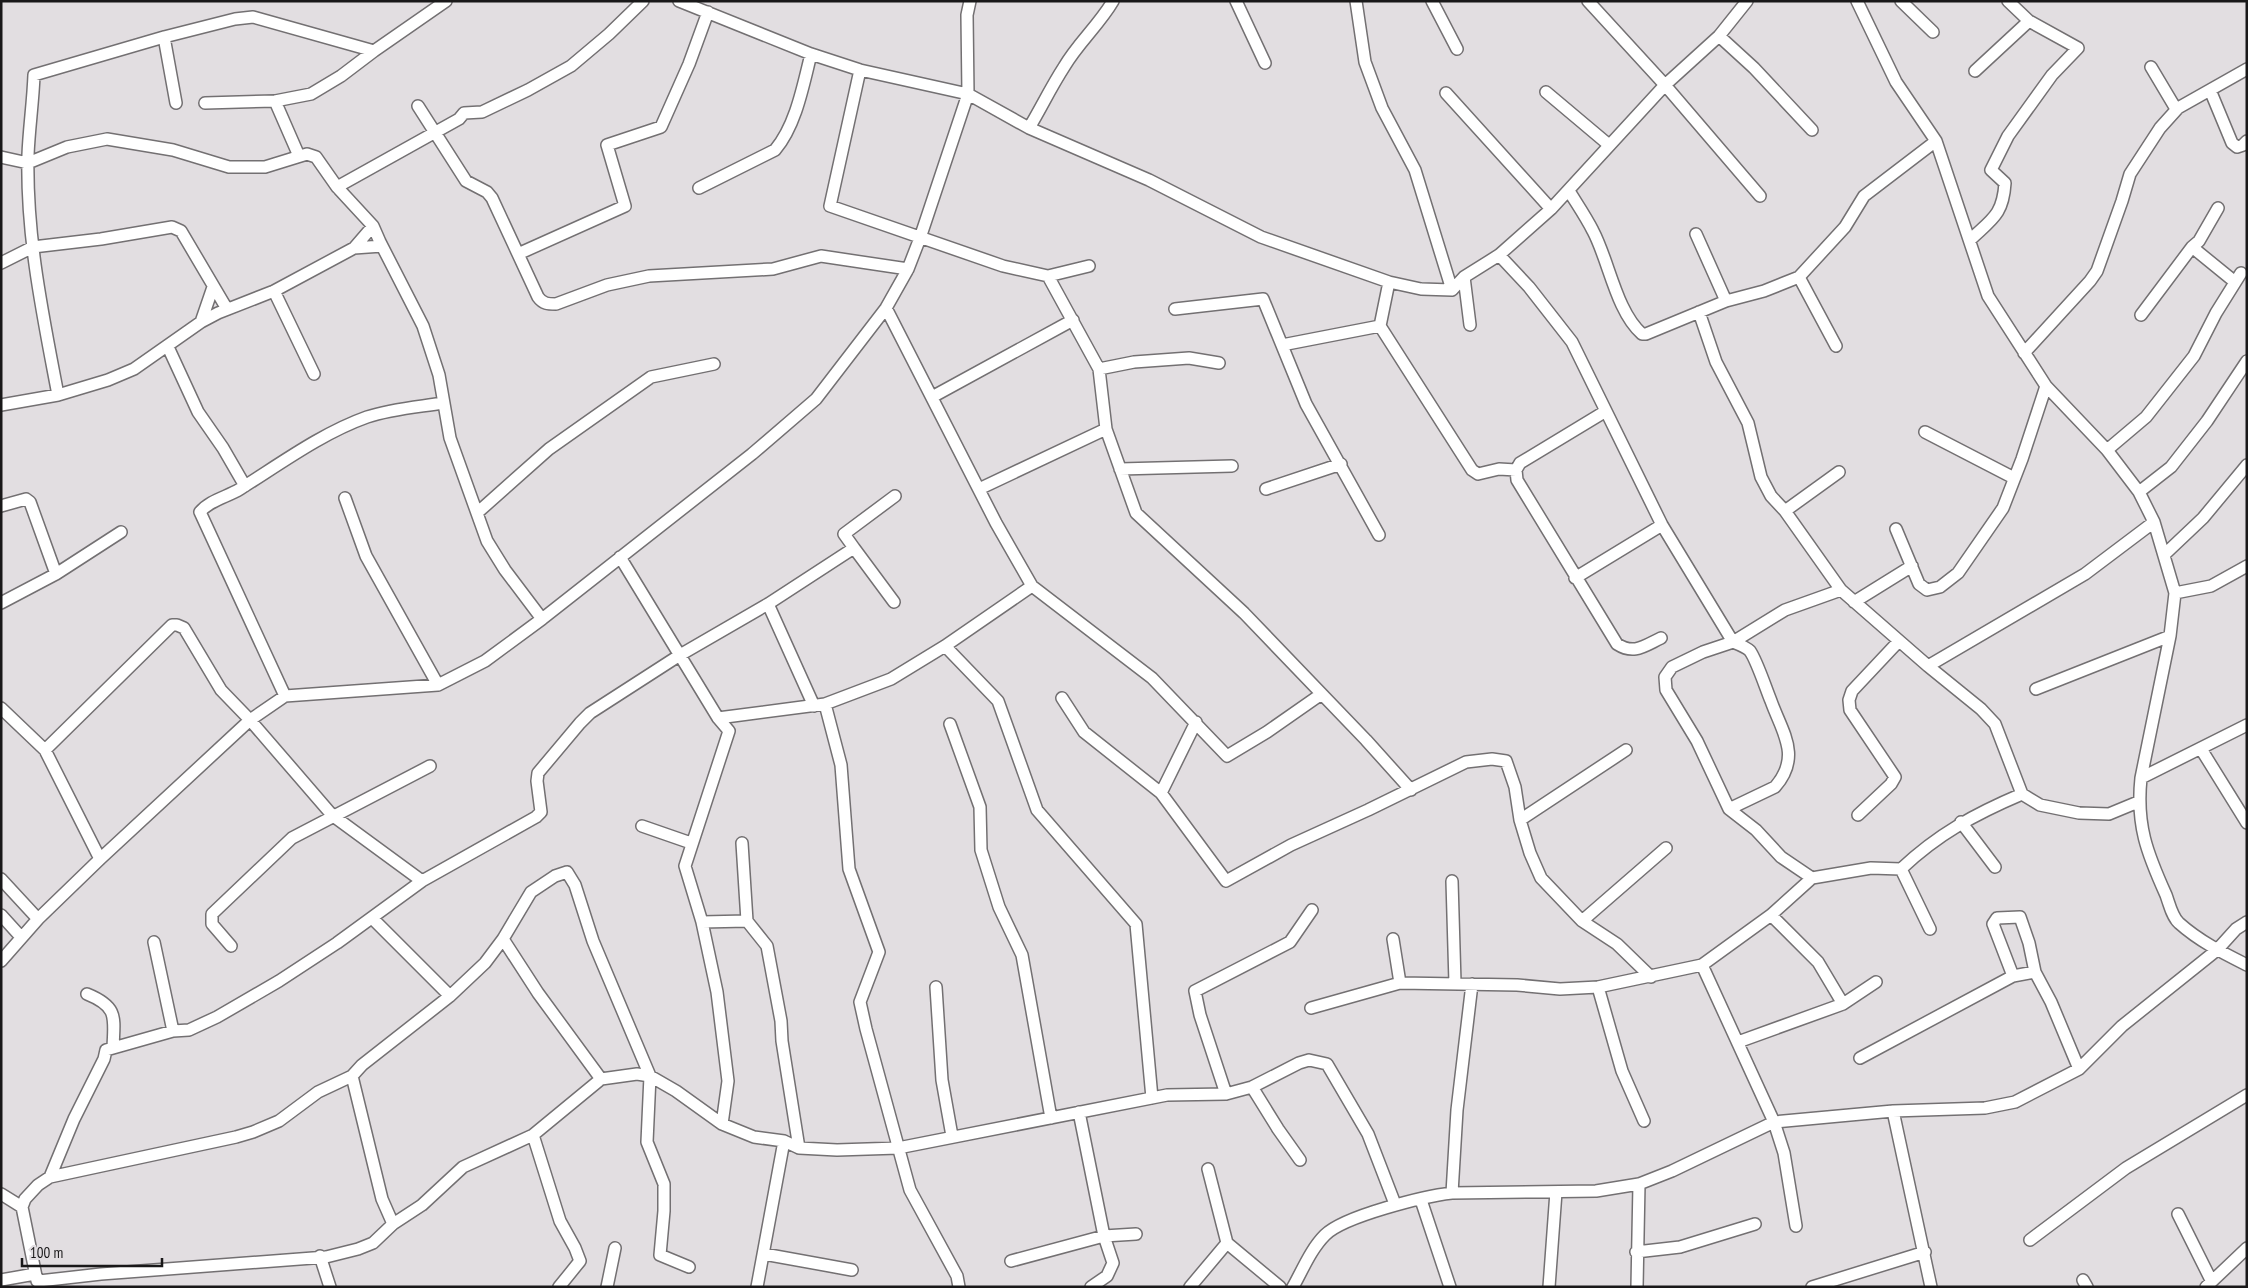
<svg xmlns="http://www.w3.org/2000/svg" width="2248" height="1288" font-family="'PT Sans Narrow',sans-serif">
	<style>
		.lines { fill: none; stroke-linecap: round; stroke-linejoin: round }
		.minor-casing { stroke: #737072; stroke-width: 14 }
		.minor { stroke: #fff; stroke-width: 11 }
	</style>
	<rect width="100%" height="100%" fill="#e2dee1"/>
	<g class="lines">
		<g class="minor-casing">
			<path id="minor" d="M679,1L811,54L860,70L968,94L1029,128L1149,180L1261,237L1389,282L1421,289L1452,290L1464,277L1499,255L1551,209L1665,85L1719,36L1747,1
				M1236,1L1265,63
				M1356,1L1365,62L1382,108L1415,170L1452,290
				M1432,1L1457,49
				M1588,1L1665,85L1760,196
				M1857,1L1896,82L1936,141L1988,296L2046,386L2107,450L2139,492L2154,522L2175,593L2170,636L2141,778C2136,825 2147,853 2166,895C2169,903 2172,917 2179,923C2199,941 2223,953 2247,965
				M1901,1L1933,32
				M1719,36L1754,68L1812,130
				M164,37L176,103
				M2151,67L2176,109
				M860,70L830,206L1003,266L1048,276L1089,266
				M1975,71L2029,21
				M2210,90L2232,143L2237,147L2243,145L2247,141
				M1546,92L1609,145
				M1446,93L1551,209
				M275,101L299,156
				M205,103L275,101L311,94L341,76L374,51L446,1
				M418,106L466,181L487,192L492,198L538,297C543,304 548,304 556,304L607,285L649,276L773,269L821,256L908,269
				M1029,128C1041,108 1051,87 1064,67C1078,43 1099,25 1113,1
				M1,157L28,163L67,147L107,139L173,150L229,167H265L307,154L316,157L337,187L373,226L380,242L423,326L439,375L450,438L487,541L505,570L542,619
				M337,187L459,119L464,113L482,112L528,90L571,66L609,34L643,1
				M699,188L775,150C796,125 803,86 811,54
				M1569,191C1577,204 1586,217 1593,231C1609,261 1616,311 1642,334H1646L1726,301L1764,291L1799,277L1845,227L1864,196L1936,141
				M1696,234L1726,301
				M1970,240C1992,219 2003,215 2005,183L1991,170L2008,136L2052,75L2078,48L2029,21L2008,1
				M2192,247L2235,282
				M354,248L382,246
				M518,254L625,206L607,145L661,127L689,64L708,12
				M1499,255L1529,287L1572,342L1662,525L1733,642C1738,644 1746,647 1750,651C1757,661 1766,689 1771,701C1782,732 1802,756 1775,787L1729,809
				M1,263L33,247L101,239L172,227L181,231L227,309
				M1048,276L1099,369L1106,429L1136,513L1244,613L1366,740L1411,790
				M1464,277L1470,325
				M1799,277L1836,346
				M274,291L314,374
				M886,308L996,523L1032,586L1152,678L1227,756L1267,732L1320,695
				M1175,309L1263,299L1306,404L1379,535
				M1699,312L1716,362L1748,423L1761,477L1771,496L1785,511L1841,590L1928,666L1981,709L1995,724L2022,794
				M2141,315L2192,247L2199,241L2218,208
				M201,322L213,287
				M1380,326L1472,470L1478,474L1499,469L1516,470
				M1282,345L1380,326L1389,282
				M168,347L198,412L223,448L245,486
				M2024,353L2090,281L2097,271L2122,201L2130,174L2160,128L2178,108L2247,69
				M1099,369L1134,362L1189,358L1219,363
				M58,395C43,316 26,236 28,155C29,129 33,102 34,75L164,37L235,19L253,17L374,51
				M932,397L1073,320
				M1,405L58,395L108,380L134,369L201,322L218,313L274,291L354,248L373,226
				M1606,411L1520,463L1516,470L1517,480L1617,644C1634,655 1644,646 1661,638
				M1925,432L2014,478
				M2107,450L2146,417L2194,356L2216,313L2241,273
				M1120,469L1232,466
				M979,489L1106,429
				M1266,489L1341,464
				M2139,492L2171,467L2207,421L2247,361
				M345,498L366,556L438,685
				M1,506L26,499L30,502L56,574
				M1785,511L1839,472
				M477,513L549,449L651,377L714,364
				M1896,529L1919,584L1927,590L1940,587L1958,573L2003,508L2022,459L2046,386
				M854,548L894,602
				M2165,554L2203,518L2247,465
				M620,557L718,718L729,731L685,866L702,922L717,992L728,1081L722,1124
				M1575,578L1662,525
				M1841,590L1785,610L1733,642L1703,652L1672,667L1665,677L1666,690L1697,741L1729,809L1756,830L1781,857L1812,878L1871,868L1901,869C1938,834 1975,814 2022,794L2040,805L2079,813L2109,814L2138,802
				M2175,593L2211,586L2247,566
				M1854,602L1912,566
				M1,603L56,574L121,532
				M768,604L814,706
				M945,646L998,701L1037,810L1136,924L1152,1098
				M1928,666L2085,574L2154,522
				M2036,689L2170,636
				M285,696L200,512C210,500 227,497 240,489C280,464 322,433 367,417C391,409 418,407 443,403
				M1062,698L1084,732L1161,793L1226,881L1291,845L1368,810L1466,762L1492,759L1506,761L1515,787L1520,820L1530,853L1541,878L1582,921L1617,944L1651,977
				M825,704L841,765L849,869L879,952L860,1002L866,1029L910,1190L957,1276L959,1287
				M1,708L45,750L100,859
				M718,718L825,704L891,679L945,646L1032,586
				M950,724L980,807L981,850L999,907L1022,955L1051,1118
				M2201,749L2247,823
				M45,750L172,625H177L184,628L221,690L250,720L332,815L422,881
				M2141,778L2247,725
				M1161,793L1196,722
				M1858,815L1891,784L1895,777L1850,710L1849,700L1852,691L1899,641
				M1520,820L1626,750
				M1961,822L1995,867
				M642,826L691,843
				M742,843L747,921
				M1901,869L1930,929
				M1,879L38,919
				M1452,881L1455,983
				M1,915L21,937
				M1771,915L1818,962L1843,1004
				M372,918L450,996
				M1582,921L1666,848
				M702,922L747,921L767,946L781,1021L782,1041L799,1148
				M503,939L538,993L601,1079
				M1393,939L1400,983
				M154,942L173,1031
				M231,946L212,924V914L292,838L430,766
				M1,961L38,919L100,859L250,720L285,696L438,685L485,661L542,619L752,454L816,399L886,308L908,269L920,238L968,94L967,15L970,1
				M1702,965L1774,1122L1784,1153L1796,1226
				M2013,976L1993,924L1997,918L2020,917L2029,943L2035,972L2051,1002L2079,1069
				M936,987L942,1080L952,1136
				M1598,987L1622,1071L1644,1121
				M87,994C119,1007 114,1018 113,1048
				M1311,1008L1400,983L1517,985L1560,989L1598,987L1702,965L1771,915L1812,878
				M1738,1042L1843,1004L1876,982
				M1860,1058L2013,976L2035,972
				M352,1076L382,1199L393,1224
				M1252,1087L1278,1129L1300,1160
				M1226,1094L1200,1015L1195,991L1290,942L1312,910
				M1893,1111L1931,1287
				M1079,1112L1104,1236L1113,1263L1107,1276L1091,1287
				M533,1135L560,1221L575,1248L580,1261L559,1287
				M1208,1169L1227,1243L1280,1287
				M50,1177L236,1137L253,1132L279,1121L318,1092L352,1076L362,1065L450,996L485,963L503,939L531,892L555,876L567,872L575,885L593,941L650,1076L647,1142L664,1184V1211L660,1255L689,1267
				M1452,1193L1457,1110L1472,984
				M1,1194L22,1207L37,1281
				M1421,1200L1450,1287
				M22,1207L25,1199L38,1185L50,1177L74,1119L104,1059L106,1050L173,1031L189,1030L217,1017L279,981L337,943L422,881L536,817L541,812L537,781L538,773L580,723L590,713L680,655L768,604L854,548L844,534L895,496
				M2178,1214L2211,1280
				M2030,1240L2126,1168L2247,1095
				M1636,1252L1680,1247L1755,1224
				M764,1254L852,1270
				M320,1256L330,1287
				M1011,1261L1104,1236L1136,1234
				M1,1280L35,1274L39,1281L101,1274L326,1257L358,1249L373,1243L393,1224L422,1205L463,1167L533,1135L601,1079L637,1074L650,1076L676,1091L722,1124L754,1137L784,1141L799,1148L837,1150L898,1148L1167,1095L1226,1094L1252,1087L1299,1063L1309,1060L1327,1064L1368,1134L1395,1204
				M2083,1280L2087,1287
				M607,1287L615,1248
				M757,1287L784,1141
				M1190,1287L1227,1243
				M1293,1287C1303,1269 1311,1249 1325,1235C1344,1216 1425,1196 1452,1193L1596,1191L1639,1184L1672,1171L1774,1122L1893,1111L1985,1108L2015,1102L2079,1069L2122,1026L2217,950L2236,929L2247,922
				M1549,1287L1556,1192
				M1637,1287L1639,1184
				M1812,1287L1925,1252
				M2206,1287L2247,1248"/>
		</g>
		<use href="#minor" class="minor"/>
	</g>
	<rect width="2248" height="1288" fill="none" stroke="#191819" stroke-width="5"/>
	<path d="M22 1258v8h140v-8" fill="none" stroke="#191819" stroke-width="2.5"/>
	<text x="30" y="1258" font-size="15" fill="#191819" stroke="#e2dee1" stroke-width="4" paint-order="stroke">100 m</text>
</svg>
